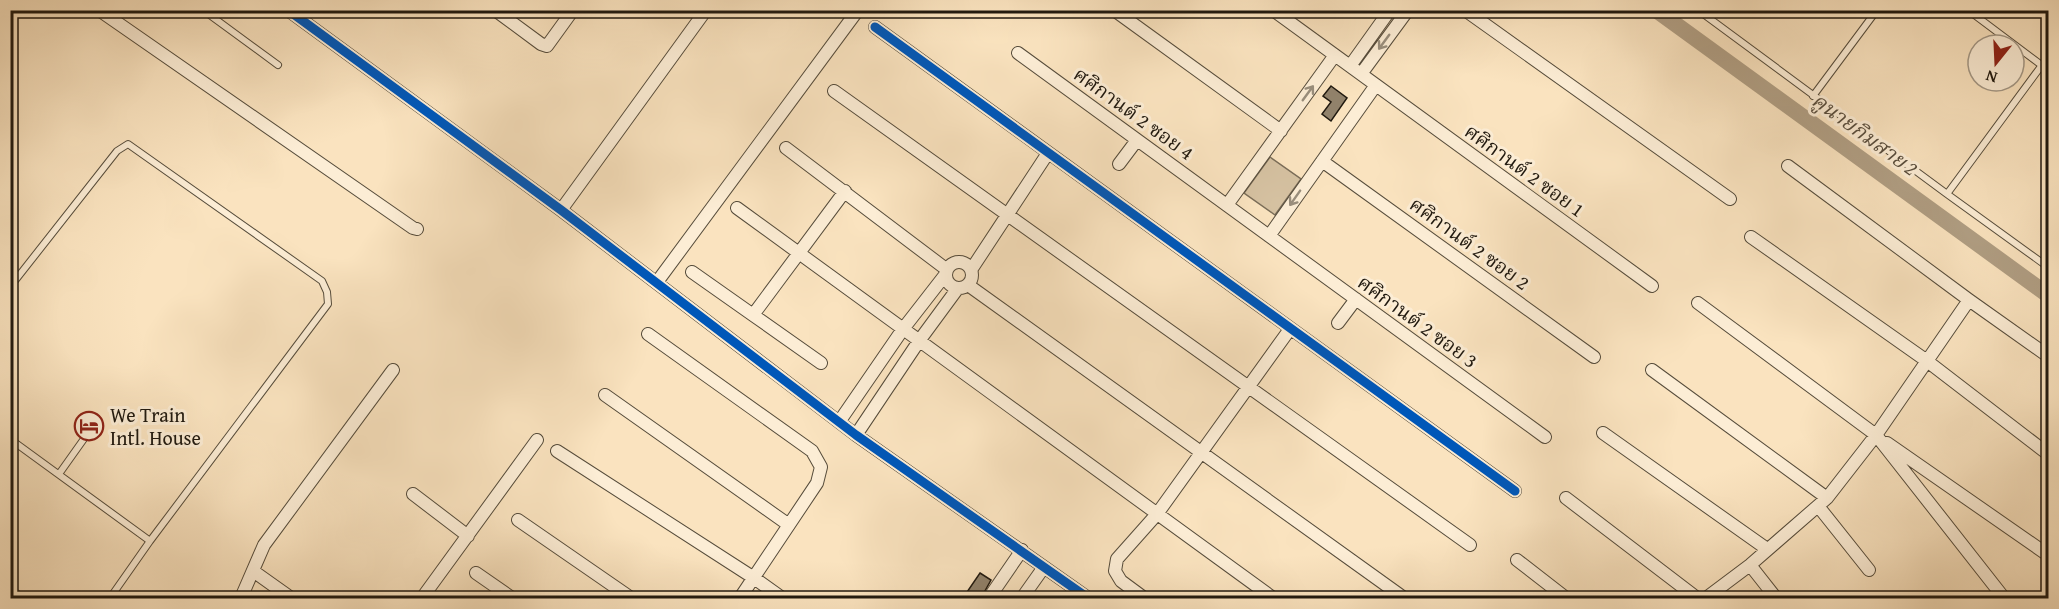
<svg xmlns="http://www.w3.org/2000/svg" width="2059" height="609" font-family="'Gentium Book Plus','Noto Serif Thai',serif">
	<style>
		.green { fill: #d5c1a1; stroke: #7a6d58; stroke-width: 1.5 }
		.lines { fill: none; stroke-linecap: round; stroke-linejoin: round }
		.canal { stroke: #b09e83; stroke-width: 16 }
		.building { fill: #91826b; stroke: #20190f; stroke-width: 1.5 }
		.service-casing { stroke: #564c3b; stroke-width: 8 }
		.minor-casing { stroke: #564c3b; stroke-width: 14 }
		.service { stroke: #fcedd5; stroke-width: 6 }
		.minor { stroke: #fcedd5; stroke-width: 12 }
		.cycleway-casing { stroke: #fcedd5; stroke-width: 13 }
		.cycleway { stroke: #0057b8; stroke-width: 9 }
		.oneway { stroke: #998e7c }
		.labels { text-anchor: middle; dominant-baseline: central; stroke-width: 6; stroke-linejoin: round; paint-order: stroke }
		.street-label { font-size: 20px; fill: #20190f; stroke: #fcedd5 }
		.poi-label { font-size: 20px; fill: #20190f; stroke: #fcedd5; text-anchor: start }
		.water-label { font-size: 21px; font-style: italic; fill: #5a4e3d; stroke: #fcedd5 }
	</style>
	<rect width="100%" height="100%" fill="#fae3bf"/>
	<filter id="stains"><feTurbulence type="fractalNoise" baseFrequency=".00333" numOctaves="4"/><feColorMatrix values="0 0 0 0 .2 0 0 0 0 .09 0 0 0 0 .02 0 0 0 .5 -.17"/></filter>
	<radialGradient id="worn" r=".72"><stop offset=".6" stop-color="#630" stop-opacity="0"/><stop offset="1" stop-color="#630" stop-opacity=".3"/></radialGradient>
	<path class="green" d="M1270,157L1301,179L1275,215L1244,193Z"/>
	<g class="lines">
		<path class="canal" d="M1656,10L2048,295"/>
	</g>
	<path class="building" d="M1331,86L1347,98L1331,121L1322,114L1331,102L1323,96Z
		M980,573L991,580L981,598H976L967,592Z"/>
	<g class="lines">
		<g class="service-casing">
			<path id="service" d="M203,10L278,65
				M1698,10L1947,194L2048,267
				M1968,10L2048,70
				M1813,96L1877,10
				M1947,194L2042,65
				M10,287L117,151L128,144L322,281L327,292L328,304L150,541L110,598
				M10,439L150,541
				M59,474L86,436
				M10,589L24,598"/>
		</g>
		<g class="minor-casing">
			<path id="minor" d="M99,10L413,228L417,229
				M288,10L561,210L856,435L1088,598
				M495,10L541,44L547,46L573,10
				M1114,10L1281,131
				M1273,10L1652,286
				M1465,10L1730,199
				M875,27L1515,491
				M1018,53L1545,437
				M1350,66L1390,10
				M1361,74L1408,10
				M834,91L1470,545
				M786,148L946,269
				M1322,161L1594,357
				M1119,164L1137,140
				M1788,166L1969,300L2048,356
				M1227,205L1335,55
				M737,208L1273,598
				M561,210L706,10
				M1269,236L1376,85
				M1751,237L1927,361L2048,454
				M946 275a13 13 0 1 1 26 0a13 13 0 1 1-26 0Z
				M971,270L1048,153
				M692,272L753,315L845,191
				M657,282L858,10
				M968,285L1404,598
				M1698,303L1876,435L2004,598
				M753,315L821,363
				M1338,323L1356,299
				M648,334L812,451L821,467L817,483L740,598
				M1652,370L1827,498
				M605,395L789,525
				M839,422L903,329L945,275
				M1603,433L1767,549
				M856,435L919,341L958,288
				M1887,443L2048,555
				M557,451L754,578L782,598
				M413,494L468,536
				M1566,498L1697,598
				M1818,506L1869,570
				M518,520L631,598
				M1517,560L1566,598
				M1750,565L1776,598
				M253,571L291,598
				M476,573L512,598
				M241,598L264,545L393,370
				M422,598L537,440
				M989,598L1022,550
				M1022,598L1044,567
				M1144,598L1121,581L1115,571L1117,559L1157,514L1290,329
				M1706,598L1750,565L1827,498L1876,435L1969,300"/>
		</g>
		<use href="#service" class="service"/>
		<use href="#minor" class="minor"/>
		<g class="cycleway-casing">
			<path id="cycleway" d="M288,10L561,210L856,435L1088,598
				M875,27L1515,491"/>
		</g>
		<use href="#cycleway" class="cycleway"/>
	</g>
	<defs><path id="oneway-shaft" d="M-6 0H5M1.5-3L5.5 0L1.5 3" fill="none" stroke-width="1.6" stroke-linecap="round" stroke-linejoin="round" transform="scale(1.5)"/></defs>
	<g class="oneway">
		<use href="#oneway-shaft" transform="translate(1384 42) rotate(126)"/>
		<use href="#oneway-shaft" transform="translate(1308 93) rotate(-54)"/>
		<use href="#oneway-shaft" transform="translate(1295 198) rotate(125)"/>
	</g>
	<defs>
		<g id="hotel-ring" transform="scale(1.5)"><circle r="9.5" fill="#fcedd5" stroke="#8f2418" stroke-width="1.5"/><path d="M-6-4.5h1.5V1H6V5H4.5V3h-9V5H-6ZM-4 0a1.8 1.8 0 1 1 3.6 0ZM.5 0V-2.5h3Q6-2.5 6 0Z" fill="#8f2418"/></g>
	</defs>
	<g fill-rule="evenodd">
		<use href="#hotel-ring" x="89" y="426"/>
	</g>
	<g class="labels">
		<g class="street-label">
			<text transform="translate(1134 113) rotate(36)">ศศิกานต์ 2 ซอย 4</text>
			<text transform="translate(1525 170) rotate(36)">ศศิกานต์ 2 ซอย 1</text>
			<text transform="translate(1470 243) rotate(36)">ศศิกานต์ 2 ซอย 2</text>
			<text transform="translate(1418 321) rotate(36)">ศศิกานต์ 2 ซอย 3</text>
		</g>
		<g class="poi-label">
			<text x="110" y="414">We Train<tspan x="110" dy="23">Intl. House</tspan></text>
		</g>
		<g class="water-label">
			<text transform="translate(1865 134) rotate(36)">คูนายกิมสาย 2</text>
		</g>
	</g>
	<rect width="2059" height="609" fill="none" stroke="#fae3bf" stroke-width="36"/>
	<rect x="12" y="12" width="2035" height="585" fill="none" stroke="#20190f" stroke-width="3"/>
	<rect x="18" y="18" width="2023" height="573" fill="none" stroke="#20190f" stroke-width="1.5"/>
	<g transform="translate(1996 63) rotate(198)"><circle r="28" fill="#fcedd5" stroke="#a49886" stroke-width="1.5"/>
	<path d="M0-4.5L10 22L0 15L-10 22Z" fill="#8f2418"/>
	<text y="-9" font-size="16" font-weight="bold" text-anchor="middle" fill="#20190f">N</text>
	</g>
	<rect width="100%" height="100%" filter="url(#stains)"/>
	<rect width="100%" height="100%" fill="url(#worn)"/>
</svg>
